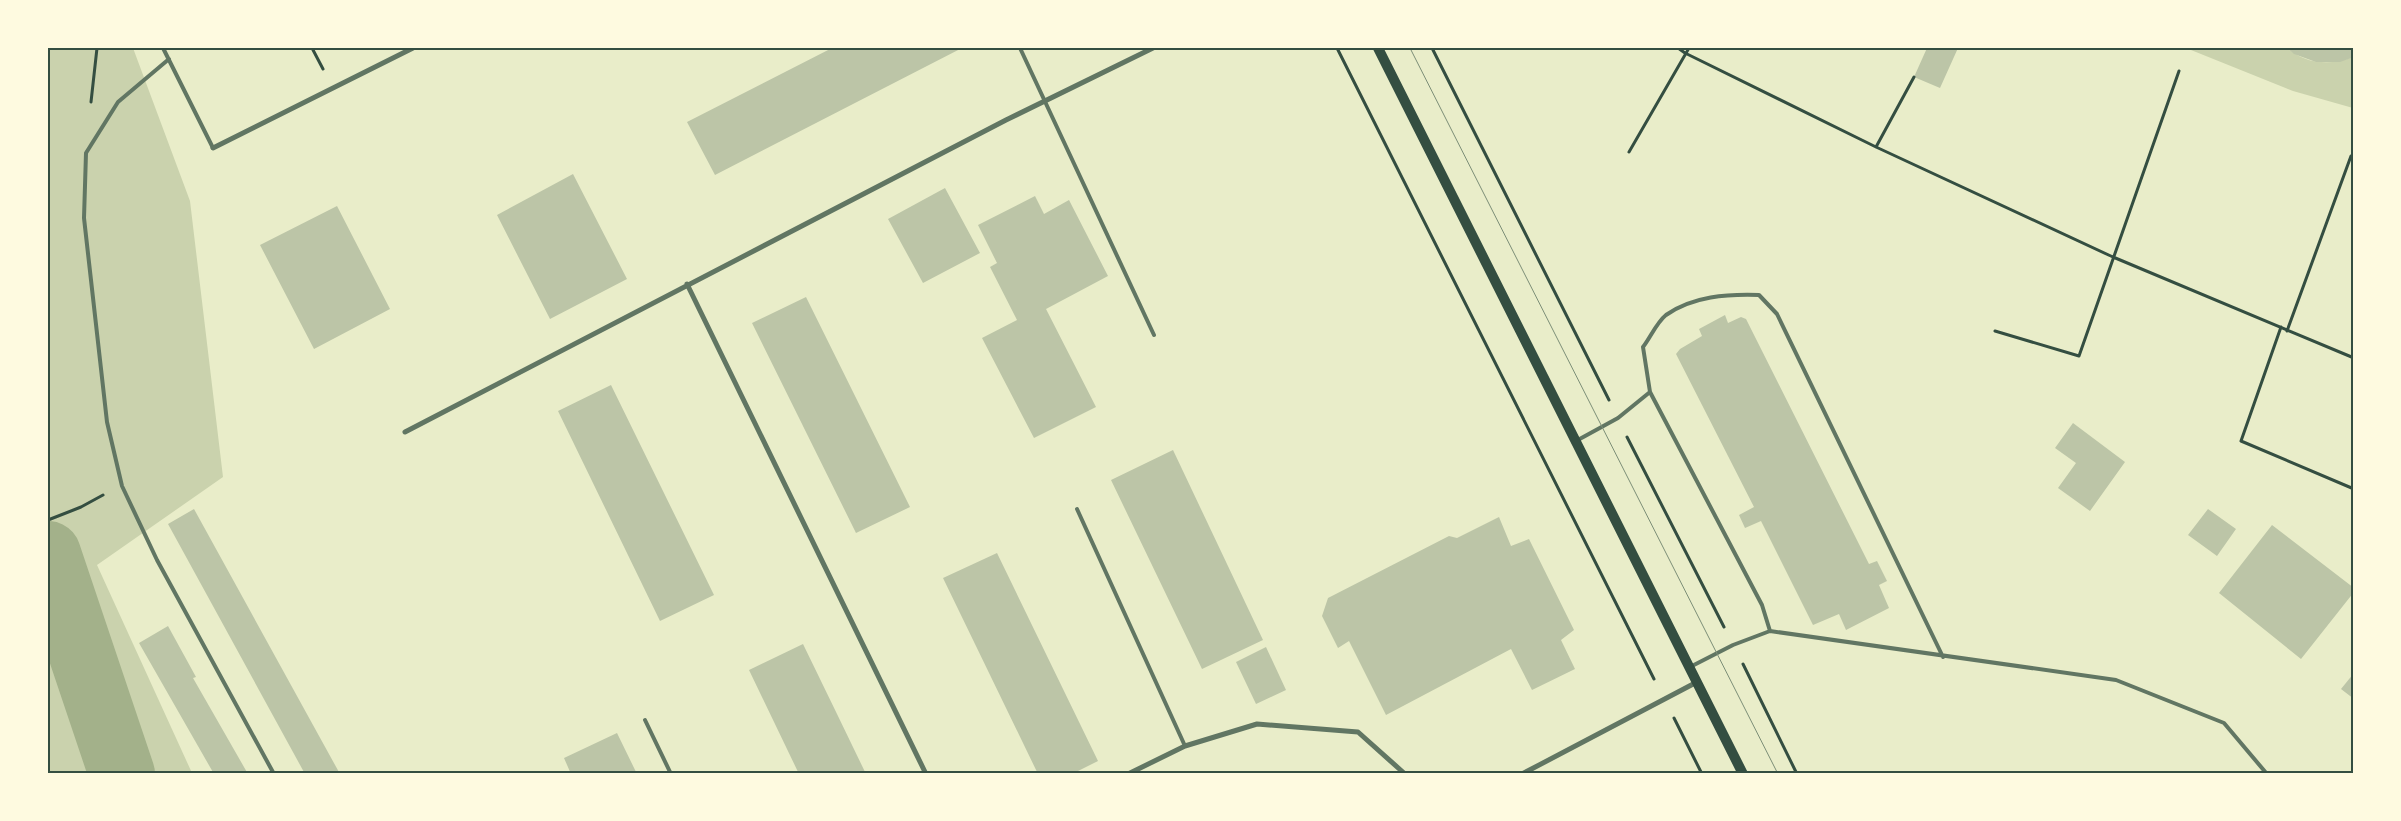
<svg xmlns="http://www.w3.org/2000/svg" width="2401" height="821" font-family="'PT Sans',sans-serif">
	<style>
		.green { fill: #cad2ad }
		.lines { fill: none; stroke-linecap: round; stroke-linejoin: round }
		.river { stroke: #a3b18a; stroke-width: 66 }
		.building { fill: #bcc5a7 }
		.path { stroke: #344e41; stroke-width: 3 }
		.service { stroke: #617663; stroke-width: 4 }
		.minor { stroke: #617663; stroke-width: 5 }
		.secondary { stroke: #344e41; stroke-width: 10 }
		.tram { stroke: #7c8e77; stroke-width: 1 }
		.neatline { fill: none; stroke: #344e41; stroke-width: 2 }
	</style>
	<rect width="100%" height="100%" fill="#e9edc9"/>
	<path class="green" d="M48,48H133L190,201L223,477L97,565L192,773H48Z
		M2186,48H2287C2305,64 2331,66 2353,57V108L2293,91Z"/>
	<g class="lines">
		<path class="river" d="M48,554L122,774"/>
	</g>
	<path class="building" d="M832,48H962L715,175L687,122Z
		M1927,48H1958L1940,88L1914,77Z
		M2287,48H2354V57L2340,62H2316L2294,54Z
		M573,174L627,279L550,319L497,215Z
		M945,188L980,253L923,283L888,219Z
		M1035,196L1044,214L1069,200L1108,276L1046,309L1096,407L1034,438L982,338L1017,320L990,267L997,263L978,225Z
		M337,206L390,309L314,349L260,245Z
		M806,297L910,507L856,533L752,323Z
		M1725,315L1728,323L1741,317L1746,319L1869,564L1877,561L1887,581L1879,585L1889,608L1846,630L1839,614L1813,625L1761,521L1745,528L1739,515L1754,507L1676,354L1680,349L1702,336L1699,329Z
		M611,385L714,595L660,621L558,411Z
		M2073,423L2125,462L2090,511L2058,488L2076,463L2055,448Z
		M1173,450L1263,640L1202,669L1111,480Z
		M194,509L340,774H305L168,524Z
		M2208,509L2236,529L2217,556L2188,535Z
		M1499,517L1511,546L1529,539L1574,630L1561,640L1575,669L1532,690L1511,649L1386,715L1349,641L1338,648L1322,616L1328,598L1449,536L1457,538Z
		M2272,525L2354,588V592L2301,659L2219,593Z
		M997,553L1098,761L1072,774H1038L943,578Z
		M168,626L196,677L193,678L248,774H214L139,643Z
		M803,644L837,714L866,774H799L749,670Z
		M1266,647L1286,690L1256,704L1236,662Z
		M2354,673V699L2341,689Z
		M617,733L637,774H571L564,758Z"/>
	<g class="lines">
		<path class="path" d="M312,48L323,69
			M1337,48L1654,679
			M1432,48L1609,400
			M1678,48L1685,53L1876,147L2113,257L2354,358
			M91,102L97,48
			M1876,147L1914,77
			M1629,152L1689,48
			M2281,327L2241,441L2354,489
			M1995,331L2079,356L2179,71
			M2287,331L2351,156
			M1627,437L1724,627
			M48,520L81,507L103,495
			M1743,664L1797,774
			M1674,718L1702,774"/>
		<path class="service" d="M163,48L213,148
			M1020,48L1154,335
			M169,59L118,102L86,153L84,218L107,422L122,486L157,560L274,774
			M1576,441L1618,418L1650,392
			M1077,509L1185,746
			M1770,631L1762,605L1650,392L1643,347C1650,338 1657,322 1666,315C1693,296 1727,294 1759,295L1777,314L1943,657
			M1690,667L1733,645L1770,631L2116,680L2224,723L2267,774
			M645,720L671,774"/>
		<path class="minor" d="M213,148L413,48
			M687,284L926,774
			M405,432L1006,120L1153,48
			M1128,774L1185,746L1257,724L1358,732L1405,774
			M1522,774L1697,682"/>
		<path class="secondary" d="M1378,48L1743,774"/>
		<path class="tram" d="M1410,48L1778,774"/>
	</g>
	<rect width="2401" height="821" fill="none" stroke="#fefae0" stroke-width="98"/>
	<rect x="49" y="49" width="2303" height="723" class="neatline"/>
</svg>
